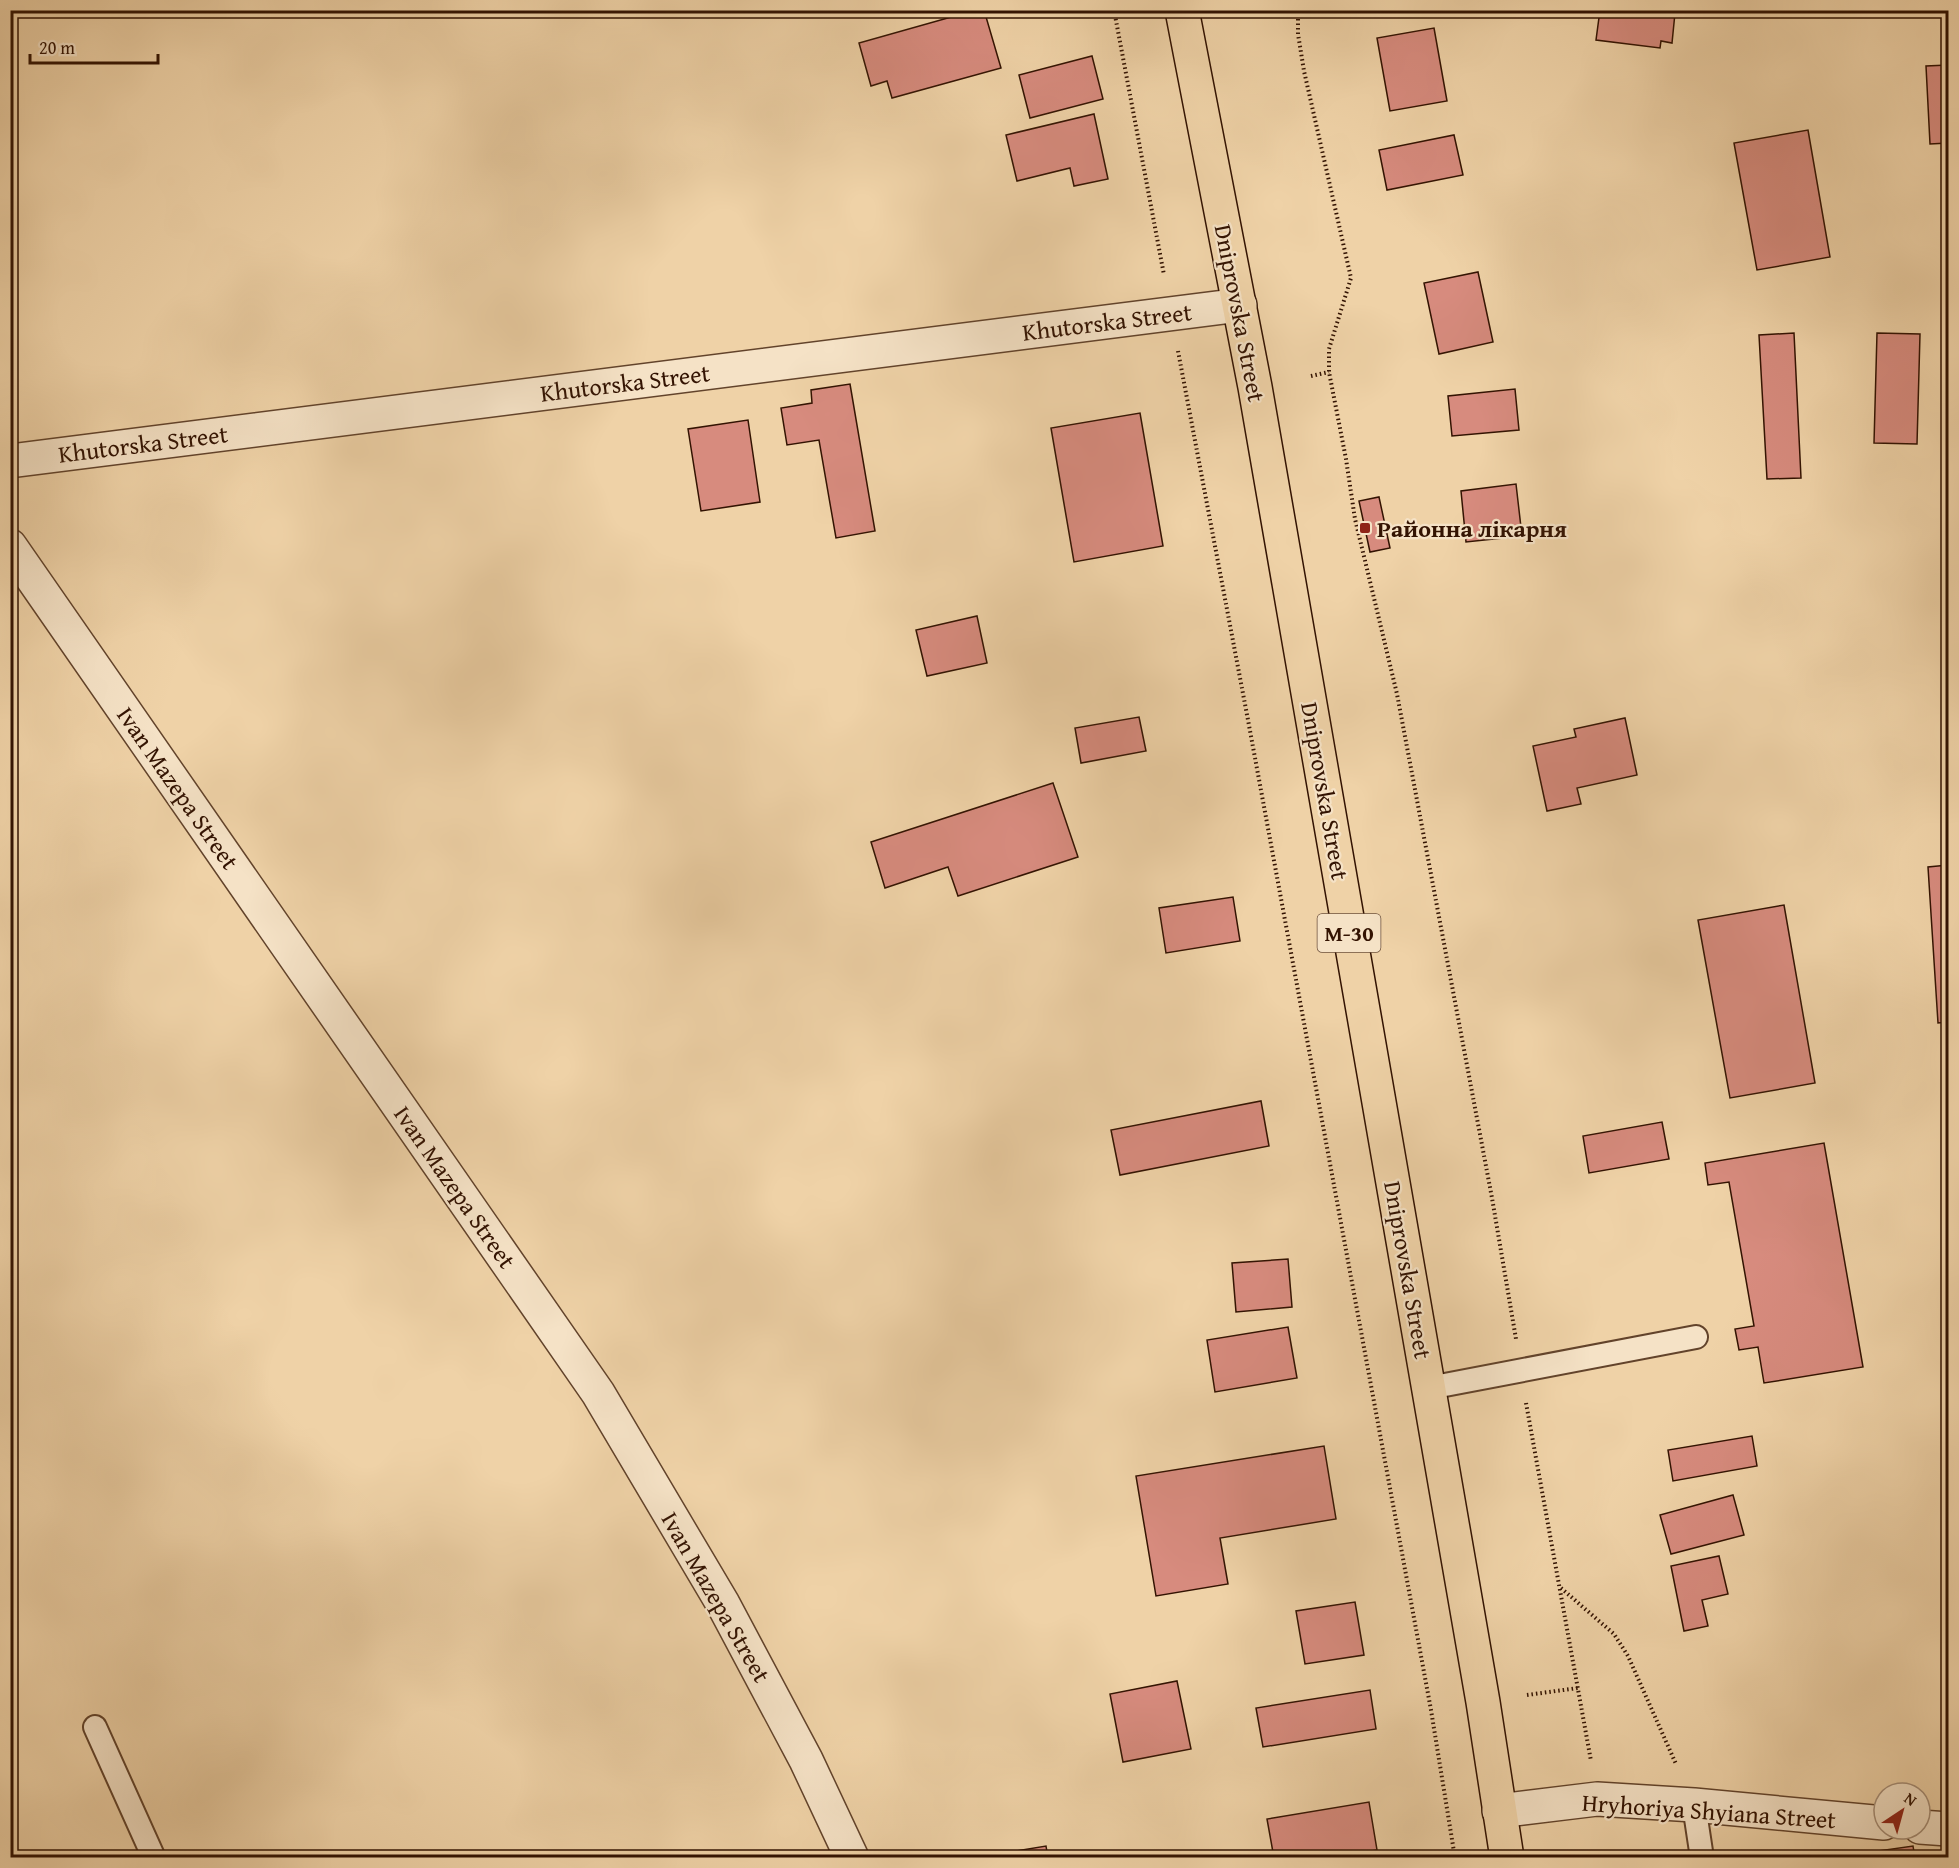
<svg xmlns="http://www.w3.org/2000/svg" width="1959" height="1868" font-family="'Gentium Book Plus',serif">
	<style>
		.building { fill: #d78b7e; stroke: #331302; stroke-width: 1.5 }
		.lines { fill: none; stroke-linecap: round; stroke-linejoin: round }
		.service-casing { stroke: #62432b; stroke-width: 26 }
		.minor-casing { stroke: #62432b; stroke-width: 36 }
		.trunk-casing { stroke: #331302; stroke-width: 36 }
		.path { stroke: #331302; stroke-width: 4; stroke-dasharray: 1.5 3; stroke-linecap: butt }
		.service { stroke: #f5e2c6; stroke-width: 22 }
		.minor { stroke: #f5e2c6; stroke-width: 33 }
		.trunk { stroke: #efd2a7; stroke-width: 33 }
		.poi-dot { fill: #8f2418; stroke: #f5e2c6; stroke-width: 2 }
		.labels { text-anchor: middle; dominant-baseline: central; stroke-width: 4.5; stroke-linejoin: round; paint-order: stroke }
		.shield { fill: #f5e2c6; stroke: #6d513d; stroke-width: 1.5 }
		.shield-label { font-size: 22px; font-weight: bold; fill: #331302 }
		.street-label { font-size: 24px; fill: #331302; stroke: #f5e2c6 }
		.poi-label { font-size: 24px; font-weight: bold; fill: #331302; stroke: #f5e2c6; text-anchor: start }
	</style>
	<rect width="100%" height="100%" fill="#efd2a7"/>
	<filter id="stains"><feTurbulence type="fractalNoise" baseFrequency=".00333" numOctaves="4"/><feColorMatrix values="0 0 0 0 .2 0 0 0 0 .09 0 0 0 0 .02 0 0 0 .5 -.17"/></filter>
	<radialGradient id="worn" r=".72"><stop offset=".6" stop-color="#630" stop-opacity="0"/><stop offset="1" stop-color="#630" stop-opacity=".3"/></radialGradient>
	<path class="building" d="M976,10H984L1001,68L892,98L887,81L871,86L859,43Z
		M1600,10H1655L1675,13L1672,43L1661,41L1660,48L1596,40Z
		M1434,28L1447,101L1390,111L1377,38Z
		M1092,56L1103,99L1030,118L1019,75Z
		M1948,65V143L1930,144L1926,66Z
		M1094,114L1108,179L1074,186L1070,168L1017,181L1006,135Z
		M1808,130L1830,257L1757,270L1734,143Z
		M1454,135L1463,175L1387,190L1379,150Z
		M1478,272L1493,342L1439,354L1424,283Z
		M1794,333L1801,478L1767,479L1759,335Z
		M1877,333L1920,334L1917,444L1874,443Z
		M850,384L875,531L836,538L819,440L787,445L781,408L812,403L811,390Z
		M1515,389L1519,430L1452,436L1448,396Z
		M1140,413L1163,546L1074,562L1051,428Z
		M748,420L760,502L701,511L688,429Z
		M1516,484L1522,536L1466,542L1461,491Z
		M1379,497L1390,548L1370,552L1359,501Z
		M977,616L987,663L927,676L916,630Z
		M1139,717L1146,751L1081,763L1075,728Z
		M1625,718L1637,775L1577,788L1581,804L1547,811L1533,746L1576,737L1574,729Z
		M1053,783L1078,857L958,896L948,867L885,888L871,842Z
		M1948,865V1022L1938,1023L1928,867Z
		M1233,897L1240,941L1166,953L1159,908Z
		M1784,905L1815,1083L1730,1098L1698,920Z
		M1261,1101L1269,1146L1120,1175L1111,1130Z
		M1662,1122L1669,1159L1589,1173L1583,1136Z
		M1824,1143L1863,1367L1764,1383L1758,1347L1739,1350L1735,1329L1754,1326L1729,1182L1708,1185L1705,1163Z
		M1288,1259L1292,1307L1236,1312L1232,1263Z
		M1288,1327L1297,1378L1215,1392L1207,1340Z
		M1752,1436L1757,1466L1673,1481L1668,1450Z
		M1324,1446L1336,1519L1220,1538L1228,1584L1156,1596L1136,1476Z
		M1733,1495L1744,1535L1671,1554L1660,1515Z
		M1719,1556L1728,1594L1702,1600L1708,1626L1684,1631L1671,1566Z
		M1355,1602L1364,1655L1305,1664L1296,1611Z
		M1177,1681L1191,1749L1123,1762L1110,1694Z
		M1948,1681V1718L1942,1717Z
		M1370,1690L1376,1729L1263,1747L1256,1708Z
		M1369,1802L1377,1850L1332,1858H1274L1267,1819Z
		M1046,1846L1048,1858H974Z
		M1913,1846L1915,1858H1829Z"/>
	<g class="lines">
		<g class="service-casing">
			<path id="service" d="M1429,1388L1696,1337
				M95,1727L154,1858
				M1694,1805L1702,1858"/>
		</g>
		<g class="minor-casing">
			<path id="minor" d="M10,461L1240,305
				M10,546L598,1393L723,1604L806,1760L852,1858
				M1499,1811L1597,1799L1694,1805L1884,1823
				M1920,1827L1948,1829"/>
		</g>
		<g class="trunk-casing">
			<path id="trunk" d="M1182,10L1255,387L1483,1702L1507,1858"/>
		</g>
		<path class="path" d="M1114,10L1164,275
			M1298,10V34L1304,71L1351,278L1329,349V372L1346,459L1355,519L1397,694L1492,1198L1516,1339
			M1178,351L1248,720L1431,1710L1455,1858
			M1311,376L1329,372
			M1526,1403L1591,1761
			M1561,1588L1614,1634L1628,1656L1676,1764
			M1527,1695L1578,1688"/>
		<use href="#service" class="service"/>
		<use href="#minor" class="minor"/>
		<use href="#trunk" class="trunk"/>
	</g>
	<rect class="poi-dot" x="1359" y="522" width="12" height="12" rx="3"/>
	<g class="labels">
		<rect class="shield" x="1317.5" y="914" width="63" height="38" rx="4.5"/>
		<g class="shield-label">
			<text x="1349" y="933">М-30</text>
		</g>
		<g class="street-label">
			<text transform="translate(1240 313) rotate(79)">Dniprovska Street</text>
			<text transform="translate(1107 322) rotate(-7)">Khutorska Street</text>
			<text transform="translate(625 383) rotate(-7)">Khutorska Street</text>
			<text transform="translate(143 444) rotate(-7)">Khutorska Street</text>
			<text transform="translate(178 788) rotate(55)">Ivan Mazepa Street</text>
			<text transform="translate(1325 791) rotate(80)">Dniprovska Street</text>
			<text transform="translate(455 1187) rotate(55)">Ivan Mazepa Street</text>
			<text transform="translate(1408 1270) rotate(80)">Dniprovska Street</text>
			<text transform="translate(716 1597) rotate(60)">Ivan Mazepa Street</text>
			<text transform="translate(1709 1811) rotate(4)">Hryhoriya Shyiana Street</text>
		</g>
		<g class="poi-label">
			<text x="1377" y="528">Районна лікарня</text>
		</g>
	</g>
	<rect width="1959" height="1868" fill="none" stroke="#efd2a7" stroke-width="36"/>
	<rect x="12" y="12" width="1935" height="1844" fill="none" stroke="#331302" stroke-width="3"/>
	<rect x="18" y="18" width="1923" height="1832" fill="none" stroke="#331302" stroke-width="1.5"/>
	<g transform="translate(1902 1811) rotate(36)"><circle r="28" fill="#f5e2c6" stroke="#a78f78" stroke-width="1.5"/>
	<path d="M0-4.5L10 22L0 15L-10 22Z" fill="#8f2418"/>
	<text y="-9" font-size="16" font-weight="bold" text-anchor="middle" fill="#331302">N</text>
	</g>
	<path d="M30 54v9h128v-9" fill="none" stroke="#331302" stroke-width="3"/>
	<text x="39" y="54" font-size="18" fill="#331302" stroke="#f5e2c6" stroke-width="4.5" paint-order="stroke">20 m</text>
	<rect width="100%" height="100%" filter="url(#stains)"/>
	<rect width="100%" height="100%" fill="url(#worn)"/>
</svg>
